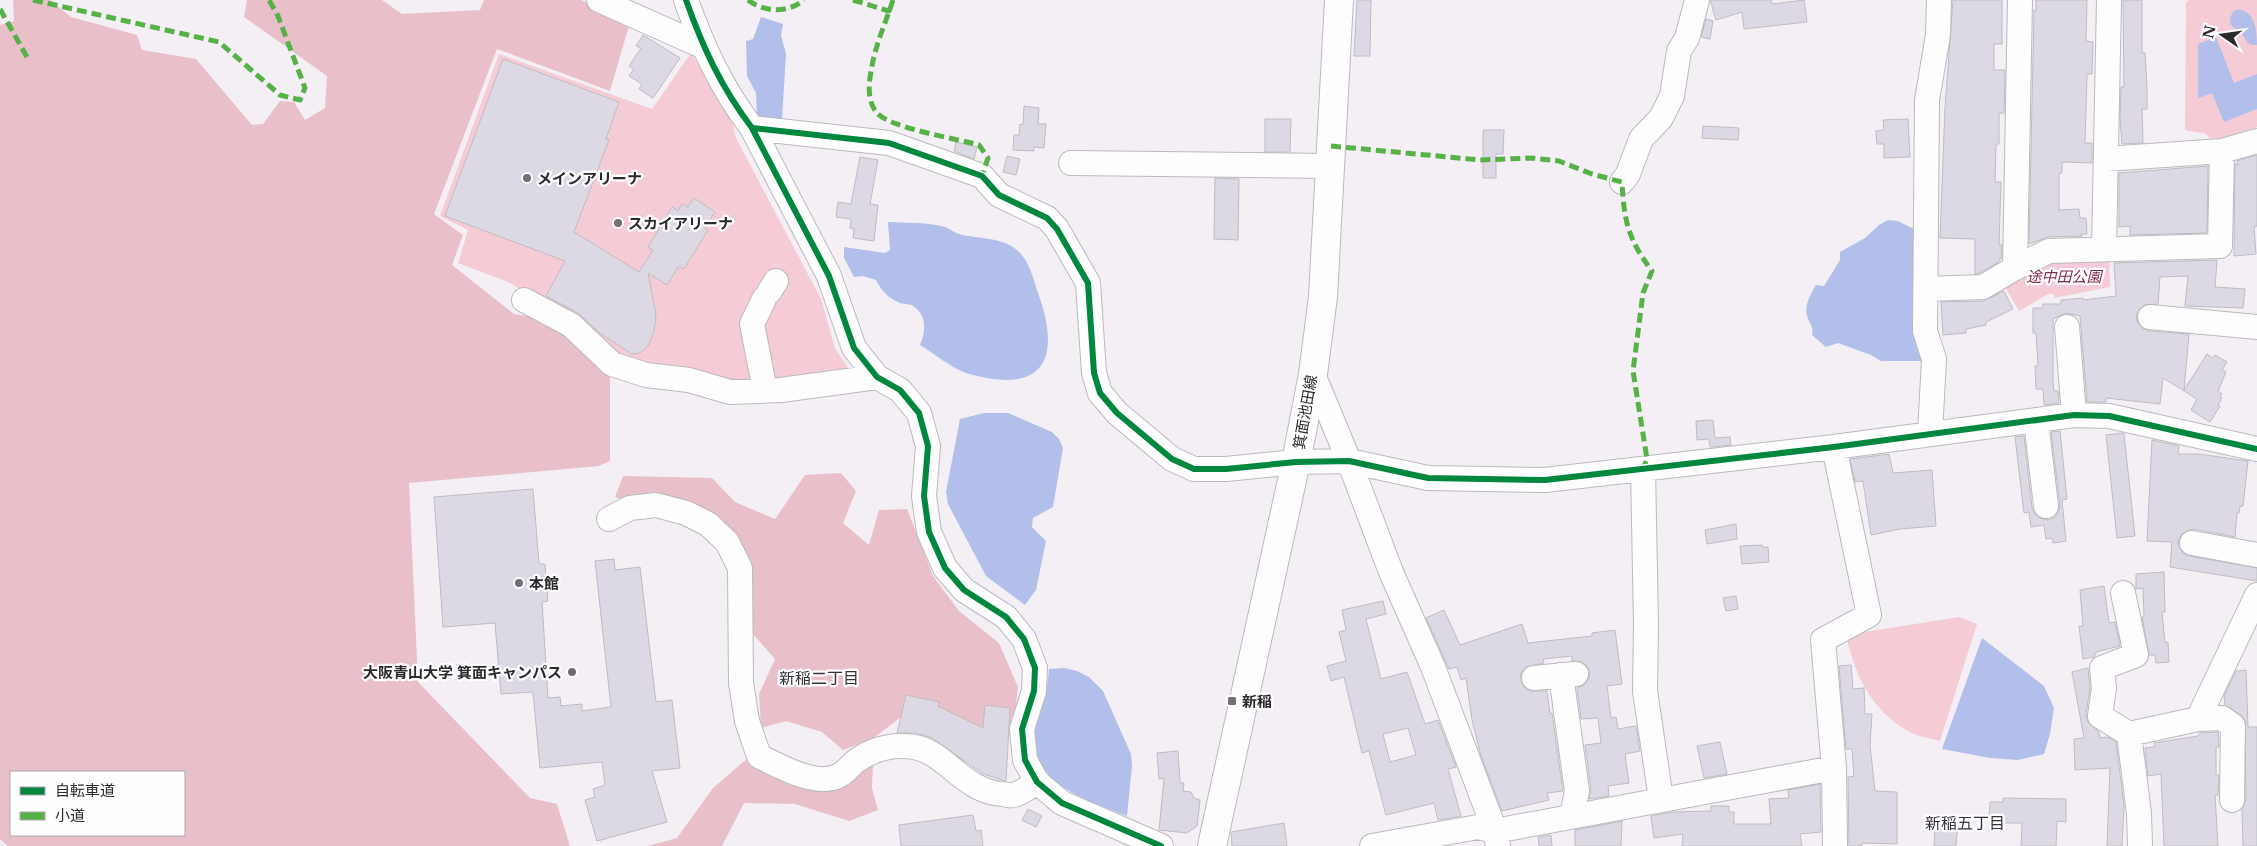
<svg xmlns="http://www.w3.org/2000/svg" width="2257" height="846" font-family="'Libre Baskerville','Noto Sans JP',serif">
	<style>
		.green { fill: #f5ccd6 }
		.forest { fill: #e9c0ca; fill-rule: evenodd }
		.water { fill: #b2bfea }
		.building { fill: #ddd9e4; stroke: #bebcc0; fill-rule: evenodd }
		.lines { fill: none; stroke-linecap: round; stroke-linejoin: round }
		.minor-casing { stroke: #bbb9bd; stroke-width: 26 }
		.major-casing { stroke: #bbb9bd; stroke-width: 30 }
		.minor { stroke: #fdfdfe; stroke-width: 24 }
		.major { stroke: #fdfdfe; stroke-width: 28 }
		.quiet { stroke: #56b246; stroke-width: 5; stroke-dasharray: 10 5; stroke-linecap: butt }
		.cycleway-casing { stroke: #fefdff; stroke-width: 9 }
		.cycleway { stroke: #00873e; stroke-width: 6 }
		.poi-dot { fill: #726e73; stroke: #fefdff; stroke-width: 2 }
		.labels { text-anchor: middle; dominant-baseline: central; stroke-width: 4.5; stroke-linejoin: round; paint-order: stroke }
		.poi-label { font-size: 15px; font-weight: bold; fill: #2c292d; stroke: #fefdff; text-anchor: start }
		.park-label { font-size: 15px; font-style: italic; fill: #7f2b42; stroke: #fefdff }
		.street-label { font-size: 15px; fill: #2c292d; stroke: #fefdff }
		.neighbourhood-label { font-size: 16px; fill: #353037; stroke: #fefdff }
	</style>
	<rect width="100%" height="100%" fill="#f3eff5"/>
	<path class="green" d="M2189,0H2257V127L2212,142L2206,134L2185,130L2186,2Z
		M691,53L733,121L735,136L821,299L835,348L852,374L732,384L620,357L575,320L508,282L458,263L468,230L440,216L499,54L652,109Z
		M2109,254L2110,287L2054,298V294H2048L2019,311L2005,287L2049,256Z
		M1959,617L1977,624L1940,741C1929,738 1915,736 1906,730C1870,708 1855,675 1846,635Z"/>
	<path class="forest" d="M13,0H50L71,17L137,35L142,50L196,59L252,125L263,124L280,101L294,102L305,120L325,108L327,76L244,17L247,0H382L402,14L480,10L484,0H581L630,22L610,91L497,49L434,214L463,235L452,265L514,314L544,319L610,375V461L599,466L409,483L418,682L530,798L557,804L570,846H8L0,839V25L14,21ZM11,772H184V835H11Z
		M841,473L856,491L843,523L869,545L879,510L907,509L933,576L959,611L999,643L1018,687L1014,723L991,734L912,709L872,739L843,750L822,732L786,721L761,728L759,694L775,659L752,633L727,532L615,497L623,476L712,478L735,502L775,519L805,475Z
		M749,757L792,778L873,763L872,788L878,810L849,821L795,804L744,803L722,846H647L677,838L713,788Z"/>
	<path class="water" d="M2237,9C2255,11 2257,30 2257,45C2244,46 2247,37 2239,31C2235,28 2231,27 2230,22C2230,19 2231,16 2232,13Z
		M761,17L783,24L781,35L786,54L782,120L757,117L756,93L747,76L746,41L753,39Z
		M2216,37L2234,83L2257,74V109L2224,122L2212,93L2198,98V44Z
		M1888,220L1898,221L1922,233L1925,361H1881L1871,355L1838,343L1826,347L1812,335C1814,327 1809,323 1807,316C1804,306 1811,293 1816,285L1824,286L1840,260V252L1865,238L1879,225Z
		M888,222C905,223 924,222 941,226C948,227 954,233 962,235C978,238 999,238 1013,247C1028,257 1032,274 1037,290C1063,360 1044,396 966,373C952,368 933,353 920,345C926,331 927,315 913,306C909,303 902,305 898,302C888,298 881,290 876,280L863,276L854,277L844,258V247L885,253L890,250Z
		M984,413H1008L1052,432L1059,439L1063,448L1053,507L1033,518L1032,527L1046,541L1036,590L1025,605L986,576L948,504L946,492L960,419Z
		M1982,638L2044,686L2054,708L2050,734L2044,754L2018,760L1990,758L1942,749Z
		M1064,668L1077,671L1089,677L1103,691L1131,754L1132,766L1127,816C1084,799 1026,783 1035,725C1037,716 1042,708 1045,699C1047,689 1048,679 1049,669Z"/>
	<path class="building" d="M1357,0H1371L1370,56H1354Z
		M1710,0H1771L1772,4L1804,0L1807,22L1744,29L1742,12L1716,20Z
		M1953,0H2002V44H1994V70H2005L2004,113H1999V144H1996L1995,182H2001L1999,245H2002L2001,259H1999V262L1979,273L1975,274V239L1940,238L1945,108Z
		M2036,0H2087L2086,41L2093,42L2092,74H2087L2085,143H2092V163L2062,162V173H2059V210L2079,209L2080,218H2086L2087,234H2081L2082,236L2048,237L2029,244L2034,10H2036Z
		M2123,0H2142V53H2145L2147,87V109H2142L2143,143L2122,144L2120,119L2121,87H2124Z
		M1706,19L1713,21L1710,39L1701,37Z
		M643,35L680,58L653,98L639,89L642,84L629,76L634,69L629,66L641,48L636,46Z
		M503,59L619,102L606,139L609,140L574,232L639,272L653,250L648,247L672,207L678,211L682,204L688,207L694,198L715,212L705,228L708,230L684,269L679,266L667,285L648,273L656,314L654,332L648,346L640,353L632,354L601,334L578,313L546,296L565,261L445,216Z
		M1024,106L1039,108L1038,124H1046L1044,148L1034,147V151L1013,150L1014,135H1019L1020,124L1023,125Z
		M1265,119H1291L1290,152H1265Z
		M1908,119L1910,157L1884,158V144H1877L1876,131L1884,130L1883,120Z
		M1703,126L1739,128L1738,140L1702,138Z
		M1483,130H1504L1503,154H1496V178H1483Z
		M956,142L977,147L974,159L954,151Z
		M2257,155V226L2254,227L2256,254L2234,256L2235,164L2238,165L2237,161Z
		M1007,156L1020,159L1016,175L1003,172Z
		M860,157L878,160L870,204L878,205L874,241L853,238L854,229L850,228L851,219L836,217L838,202L851,204Z
		M2208,166L2207,233L2130,235V226L2119,227V173Z
		M1215,178L1239,179L1238,240L1214,239Z
		M2217,260L2215,287L2245,289L2243,308L2185,306L2188,276L2160,277L2158,304L2144,305L2139,309L2136,316L2138,323L2142,328L2148,331L2189,334L2184,390L2207,354L2213,358L2215,355L2227,362L2222,370L2226,372L2218,391L2222,394L2220,397L2222,398L2218,405L2220,406L2210,422L2191,410L2197,399L2163,378L2160,404L2106,398V402H2087L2080,316L2066,313L2053,319V382L2054,391H2058L2059,403L2044,405L2043,389H2036L2035,366H2038L2036,333H2033V308H2043V304H2061V300L2083,298V300L2116,296L2114,263Z
		M2004,291L2013,309L1986,322V325L1966,329V333L1943,335L1941,302L1984,301Z
		M1713,420L1715,438L1730,437L1731,445L1710,447L1709,439L1697,440L1696,421Z
		M2060,431L2067,499L2062,500L2066,541L2053,543L2052,538L2046,539L2044,525L2031,527L2029,512L2024,513L2015,437L2024,436L2032,508L2035,515L2040,518L2048,520L2055,517L2059,511L2060,505L2051,432Z
		M2122,433L2124,434L2135,536L2117,538L2106,435Z
		M2152,440L2179,446L2178,454H2199L2248,461L2243,506H2240L2239,513H2237L2235,537L2194,529L2188,530L2182,534L2178,541L2179,548L2183,553L2189,556L2257,568V581L2170,567L2172,542L2147,541Z
		M1889,454L1893,473L1932,470L1936,526L1900,529L1871,535L1863,481L1855,482L1850,459Z
		M533,489L539,564H545L548,601L542,602L548,698L560,697L561,706L582,704V711L611,707L595,561L614,559L615,570L640,567L656,702L672,700L680,768L652,771L667,822L597,841L585,800L595,797L593,789L605,785L602,762L540,768L533,692L501,694L495,623L443,627L434,497Z
		M1736,524L1737,539L1707,544L1705,530Z
		M1762,545V547H1768L1769,562L1742,564L1740,546Z
		M2164,572L2165,612H2162L2165,643L2168,642L2169,662L2156,663L2155,655H2149L2142,617L2144,616L2143,588L2136,589V574Z
		M2104,586L2109,623L2115,622L2120,646L2096,652L2094,657L2083,659L2079,626H2083L2080,590Z
		M1736,596L1738,609L1726,611L1723,598Z
		M1383,601L1386,614L1366,619L1381,679L1407,672L1425,724L1438,720L1456,767L1448,769L1461,816L1438,820L1434,803L1386,815L1369,751L1362,753L1344,677L1331,681L1327,666L1346,661L1339,632L1346,630L1342,610ZM1408,728L1416,755L1390,762L1383,734Z
		M1444,610L1460,645L1522,624L1528,643L1592,636V633L1615,630L1622,684L1607,686L1611,718L1616,717L1618,729L1636,726L1640,751L1625,754L1629,783L1608,786L1609,796L1589,799L1591,789L1585,745L1601,743L1598,718L1581,719L1577,688L1584,685L1589,679L1590,672L1587,666L1582,662L1572,661V656L1543,659L1544,663L1526,667L1521,673L1520,680L1523,686L1529,691H1547L1550,714L1552,713L1563,791L1547,793L1549,800L1502,811L1481,756L1472,720L1466,678L1461,680L1457,667L1449,669L1426,618Z
		M1851,665L1853,689L1864,688L1865,714H1872L1870,745L1875,791L1897,792V844L1862,843V846H1849L1848,777L1854,776L1852,749H1846L1839,666Z
		M2088,668L2090,688L2086,714L2087,721L2099,732L2100,738L2108,737L2116,742L2124,806L2122,846H2107L2110,768L2075,770L2074,739L2084,738L2072,672Z
		M2246,670L2248,727H2257V846H2243L2242,809L2246,800L2245,720L2241,715L2225,705L2224,696L2236,671Z
		M906,695L939,702L938,706L983,728L985,705L1010,708L1006,781L983,774L932,738L916,733H897Z
		M2218,732L2219,747H2216V775H2219L2218,795H2215L2218,846H2164L2161,774L2148,776L2145,748L2155,747L2154,743L2198,736L2200,733Z
		M1720,742L1727,774L1704,778L1697,746Z
		M1178,751L1180,783H1184L1183,791L1191,792L1194,798L1200,800L1197,826L1187,833L1159,830L1164,778L1159,779L1157,753Z
		M1820,784L1821,832L1800,834L1802,846H1682L1683,834L1654,838L1651,816L1674,812L1711,811V806H1729V812H1734V824H1771L1769,799L1789,798L1788,790Z
		M2003,798L2066,799V822L2057,821L2056,846H2021L2022,823H2002V817H1989L1990,802H2003Z
		M1028,809L1042,816L1036,827L1022,820Z
		M973,815L976,831L981,830L983,846H901L899,825Z
		M1940,820L1958,821L1956,846H1934L1935,830H1940Z
		M1622,821L1621,846H1575V830Z
		M1284,823L1287,846H1232L1231,832Z
		M1551,835L1552,846H1539L1538,837Z"/>
	<g class="lines">
		<g class="minor-casing">
			<path id="minor" d="M599,0L702,46
				M686,0C703,48 721,87 752,128L829,276L854,348L877,377L900,390L919,413L928,446L924,496L929,532L945,568L964,590L1006,617L1024,639L1035,668L1034,691L1022,729L1025,760L1037,782L1062,803L1161,846
				M752,128L889,143L982,176L999,195L1047,218L1057,229L1088,283L1094,373L1100,393L1117,413L1172,459L1194,469H1226L1296,462L1349,461L1428,478L1545,480L1834,447L2074,415L2109,416L2257,449
				M2222,151L2257,141
				M1071,163L1330,166
				M1622,182L1628,174L1641,139L1661,118L1672,96L1679,51L1687,38L1697,0
				M2104,249L2109,0
				M2015,268L2020,0
				M1926,289L1983,287L2015,268L2049,251L2220,246L2222,151L2106,159
				M769,292L776,281
				M764,299L752,324L765,390
				M524,300L571,325L612,364L646,375L689,380L730,392L781,390L877,377
				M2150,317L2257,327
				M2067,327L2074,415
				M1313,374L1349,461L1391,572L1433,667L1495,831L1498,846
				M2036,421L2046,506
				M1930,434L1934,359L1925,331L1927,100L1938,35L1939,0
				M1834,447L1869,615L1823,640L1834,768L1835,846
				M1643,469L1646,624L1645,691L1661,799
				M609,519L630,508L656,505L686,513L708,524L727,542L740,568L741,683L747,721L759,756C779,766 816,787 838,776C845,773 850,766 856,761C873,749 893,744 914,747C946,752 963,792 1003,794C1006,795 1011,796 1014,795C1022,793 1030,786 1037,782
				M2192,543L2257,555
				M2123,593L2136,655L2102,668L2104,688L2100,716L2129,734L2139,814L2140,846
				M1561,675L1577,791L1572,816
				M1534,678L1576,674
				M2198,719L2257,595
				M2129,734L2198,719L2222,718L2233,726L2232,800
				M1372,846L1478,827L1495,831L1834,768"/>
		</g>
		<g class="major-casing">
			<path id="major" d="M1212,846L1296,462L1313,374L1323,297L1339,0"/>
		</g>
		<use href="#minor" class="minor"/>
		<use href="#major" class="major"/>
		<path class="quiet" d="M33,0L219,42L280,95L300,100L305,88L278,16L269,0
			M748,0C765,13 788,13 804,0
			M853,0L889,11L891,7
			M893,0C886,22 876,43 872,66C869,81 866,100 877,113C890,128 958,139 979,145L988,158L982,176
			M0,9L27,57
			M1331,146L1480,160L1532,158L1559,161L1592,174L1622,182C1624,221 1628,239 1652,271L1643,293L1633,371L1647,459L1643,469"/>
		<g class="cycleway-casing">
			<path id="cycleway" d="M686,0C703,48 721,87 752,128L829,276L854,348L877,377L900,390L919,413L928,446L924,496L929,532L945,568L964,590L1006,617L1024,639L1035,668L1034,691L1022,729L1025,760L1037,782L1062,803L1161,846
				M752,128L889,143L982,176L999,195L1047,218L1057,229L1088,283L1094,373L1100,393L1117,413L1172,459L1194,469H1226L1296,462L1349,461L1428,478L1545,480L1834,447L2074,415L2109,416L2257,449"/>
		</g>
		<use href="#cycleway" class="cycleway"/>
	</g>
	<g class="poi-dot">
		<circle cx="527" cy="178" r="5"/>
		<circle cx="618" cy="223" r="5"/>
		<circle cx="519" cy="583" r="5"/>
		<circle cx="572" cy="672" r="5"/>
		<rect x="1227" y="696" width="10" height="10" rx="2.5"/>
	</g>
	<g class="labels">
		<g class="poi-label">
			<text x="537" y="178">メインアリーナ</text>
			<text x="628" y="223">スカイアリーナ</text>
			<text x="529" y="583">本館</text>
			<text x="562" y="672" text-anchor="end">大阪青山大学 箕面キャンパス</text>
			<text x="1242" y="701">新稲</text>
		</g>
		<g class="park-label">
			<text x="2064" y="276">途中田公園</text>
		</g>
		<g class="street-label">
			<text transform="translate(1305 412) rotate(-80)">箕面池田線</text>
		</g>
		<g class="neighbourhood-label">
			<text x="819" y="678">新稲二丁目</text>
			<text x="1965" y="823">新稲五丁目</text>
		</g>
	</g>
	<rect x="10" y="771" width="175" height="65" fill="#fefdff" stroke="#aaa8ab"/>
	<rect x="20" y="787" width="25" height="8" fill="#00873e" stroke="#aaa8ab"/>
	<text x="55" y="796" font-size="15" fill="#2c292d">自転車道</text>
	<rect x="20" y="812" width="25" height="8" fill="#56b246" stroke="#aaa8ab"/>
	<text x="55" y="821" font-size="15" fill="#2c292d">小道</text>
	<g transform="translate(2222 35) rotate(283)" stroke="#fefdff" stroke-width="4" paint-order="stroke">
	<path d="M0-4L9 19L0 12L-9 19Z" fill="#2c292d"/>
	<text y="-8" font-size="14" font-weight="bold" text-anchor="middle" fill="#2c292d">N</text>
	</g>
</svg>
